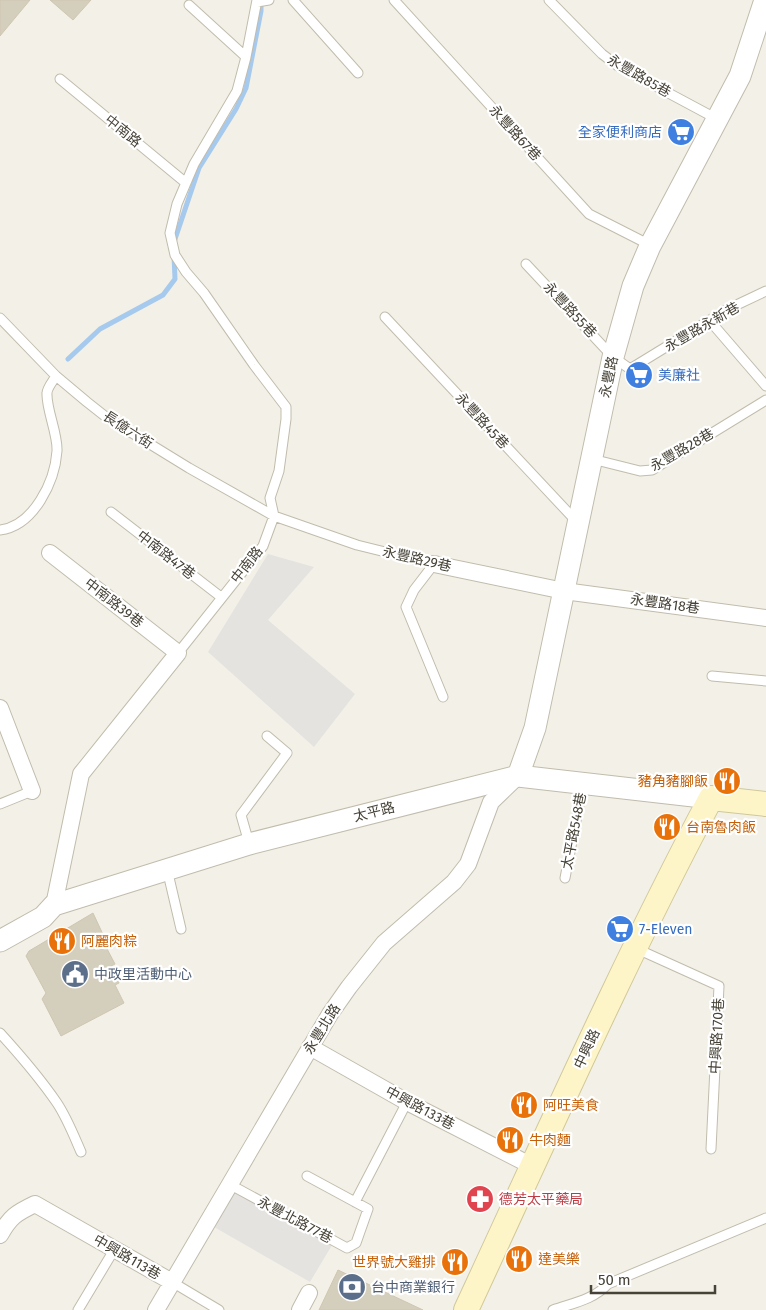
<svg xmlns="http://www.w3.org/2000/svg" width="766" height="1310" font-family="'Fira Sans','Noto Sans TC',sans-serif">
	<style>
		.parking { fill: #e4e3df }
		.lines { fill: none; stroke-linecap: round; stroke-linejoin: round }
		.stream { stroke: #a6c9ee; stroke-width: 5 }
		.building { fill: #d4cebd; stroke: #cfc6b1 }
		.service-casing { stroke: #c1bcad; stroke-width: 11 }
		.minor-casing { stroke: #c1bcad; stroke-width: 18 }
		.tertiary-casing { stroke: #c1bcad; stroke-width: 23 }
		.secondary-casing { stroke: #d1c899; stroke-width: 26 }
		.service { stroke: #fff; stroke-width: 9 }
		.minor { stroke: #fff; stroke-width: 16 }
		.tertiary { stroke: #fff; stroke-width: 21 }
		.secondary { stroke: #fdf5c8; stroke-width: 24 }
		.labels { text-anchor: middle; dominant-baseline: central; stroke-width: 4.5; stroke-linejoin: round; paint-order: stroke }
		.street-label { font-size: 14px; fill: #464237; stroke: #fff }
		.shop-label { font-size: 14px; fill: #366cbe; stroke: #fff; text-anchor: start }
		.food-label { font-size: 14px; fill: #c56008; stroke: #fff; text-anchor: start }
		.service-label { font-size: 14px; fill: #4e5e75; stroke: #fff; text-anchor: start }
		.health-label { font-size: 14px; fill: #be3a42; stroke: #fff; text-anchor: start }
	</style>
	<rect width="100%" height="100%" fill="#f3f1e7"/>
	<path class="parking" d="M268,554L314,567L268,620L355,694L314,747L208,652Z
		M239,1184L335,1240L310,1282L214,1227Z"/>
	<g class="lines">
		<path class="stream" d="M174,242L199,168L236,109L246,88L261,11V0
			M68,359L100,329L163,295L175,279L174,256"/>
	</g>
	<path class="building" d="M0,0H30L0,36Z
		M50,0H91L73,20Z
		M93,913L107,943L105,945L115,964L111,966L119,983L115,985L124,1003L61,1036L42,999L46,993L26,956L29,951Z
		M338,1270L423,1310H319Z"/>
	<g class="lines">
		<g class="service-casing">
			<path id="service" d="M293,0L358,73
				M394,0L589,214L650,245
				M549,0L602,54L618,66L717,119
				M257,2L269,0
				M189,5L246,57
				M60,79L186,183
				M526,264L613,357L630,369L728,309L766,291
				M385,317L577,522
				M0,318L56,376L87,402L106,417L189,468L274,516L357,545L434,564L414,590L406,607L443,697
				M710,321L766,386
				M592,459L640,471L652,470L766,400
				M111,512L221,597
				M0,530C34,526 55,481 57,451C58,434 46,409 47,393C47,388 53,381 56,376
				M178,653L263,546L274,516L270,498L279,471L286,419V407L254,365L204,293L186,272L175,255L170,233L177,204L194,164L237,91L246,57L257,0
				M712,676L766,681
				M0,804L32,791
				M249,843L241,815L287,753L267,736
				M167,869L181,929
				M565,878L583,784
				M635,948L719,986L711,1149
				M0,1033C20,1055 40,1078 57,1103C67,1118 74,1136 81,1152
				M229,1184L347,1248L356,1243L368,1209L307,1176
				M355,1202L407,1102
				M172,1282L219,1310
				M78,1310L114,1250
				M553,1310C573,1303 593,1300 608,1284L766,1218"/>
		</g>
		<g class="minor-casing">
			<path id="minor" d="M50,553L178,653L81,774L54,905
				M434,564L564,591L766,618
				M0,708L32,791
				M310,1047L407,1102L532,1166
				M0,1235C10,1217 16,1213 35,1204L172,1282
				M156,1310L330,1014L349,987L384,943L454,882L468,864L491,802L518,776
				M300,1310L309,1293"/>
		</g>
		<g class="tertiary-casing">
			<path id="tertiary" d="M518,776L535,728L613,357L633,286L650,246L740,76L765,0
				M0,941L43,917L54,905L249,844L518,776L711,798"/>
		</g>
		<g class="secondary-casing">
			<path id="secondary" d="M466,1310C546,1138 622,965 711,798L766,804"/>
		</g>
		<use href="#service" class="service"/>
		<use href="#minor" class="minor"/>
		<use href="#tertiary" class="tertiary"/>
		<use href="#secondary" class="secondary"/>
	</g>
	<defs>
		<g id="supermarket-disc" transform="scale(1.4375)"><circle r="9.5" fill="#3f7fe0" stroke="#fff"/><path d="M-6-5.5h2.5l.6 2H6L4.5 2H-2.5L-4.4-4H-6ZM-1.5 3.2a1.3 1.3 0 1 0 .1 0ZM3 3.2a1.3 1.3 0 1 0 .1 0Z" fill="#fff"/></g>
		<g id="restaurant-disc" transform="scale(1.4375)"><circle r="9.5" fill="#e8710a" stroke="#fff"/><path d="M-5-6h1v4h1v-4h1v4h1v-4h1v5L-1.5 .5V6h-2V.5L-5-1ZM5-6V6H3V1.5H1.5Q1.5-4 5-6Z" fill="#fff"/></g>
		<g id="civic-disc" transform="scale(1.4375)"><circle r="9.5" fill="#5c6f8a" stroke="#fff"/><path d="M-.6-6.5H3V-4.5H.6V-3L4-1V1h2V6H-6V1h2V-1L-.6-3ZM-1.2 2.5V6h2.4V2.5Z" fill="#fff"/></g>
		<g id="pharmacy-disc" transform="scale(1.4375)"><circle r="9.5" fill="#e0444e" stroke="#fff"/><path d="M-2-6h4v4h4v4h-4v4h-4v-4h-4v-4h4Z" fill="#fff"/></g>
		<g id="bank-disc" transform="scale(1.4375)"><circle r="9.5" fill="#5c6f8a" stroke="#fff"/><path d="M-6-4H6V4H-6ZM0-2.3a2.3 2.3 0 1 0 0 4.6a2.3 2.3 0 1 0 0-4.6Z" fill="#fff"/></g>
	</defs>
	<g fill-rule="evenodd">
		<use href="#supermarket-disc" x="681" y="132"/>
		<use href="#supermarket-disc" x="639" y="375"/>
		<use href="#restaurant-disc" x="727" y="781"/>
		<use href="#restaurant-disc" x="667" y="827"/>
		<use href="#supermarket-disc" x="620" y="929"/>
		<use href="#restaurant-disc" x="62" y="941"/>
		<use href="#civic-disc" x="75" y="974"/>
		<use href="#restaurant-disc" x="524" y="1105"/>
		<use href="#restaurant-disc" x="510" y="1140"/>
		<use href="#pharmacy-disc" x="480" y="1199"/>
		<use href="#restaurant-disc" x="519" y="1259"/>
		<use href="#restaurant-disc" x="455" y="1262"/>
		<use href="#bank-disc" x="352" y="1287"/>
	</g>
	<g class="labels">
		<g class="street-label">
			<text transform="translate(639 76) rotate(30)">永豐路85巷</text>
			<text transform="translate(123 131) rotate(39)">中南路</text>
			<text transform="translate(515 133) rotate(48)">永豐路67巷</text>
			<text transform="translate(570 310) rotate(47)">永豐路55巷</text>
			<text transform="translate(702 327) rotate(-30)">永豐路永新巷</text>
			<text transform="translate(609 377) rotate(-78)">永豐路</text>
			<text transform="translate(482 421) rotate(47)">永豐路45巷</text>
			<text transform="translate(128 430) rotate(33)">長億六街</text>
			<text transform="translate(682 450) rotate(-30)">永豐路28巷</text>
			<text transform="translate(166 555) rotate(38)">中南路47巷</text>
			<text transform="translate(417 559) rotate(13)">永豐路29巷</text>
			<text transform="translate(247 565) rotate(-52)">中南路</text>
			<text transform="translate(114 603) rotate(38)">中南路39巷</text>
			<text transform="translate(665 604) rotate(8)">永豐路18巷</text>
			<text transform="translate(374 812) rotate(-14)">太平路</text>
			<text transform="translate(574 831) rotate(-79)">太平路548巷</text>
			<text transform="translate(322 1029) rotate(-58)">永豐北路</text>
			<text transform="translate(717 1036) rotate(-87)">中興路170巷</text>
			<text transform="translate(587 1049) rotate(-65)">中興路</text>
			<text transform="translate(420 1108) rotate(28)">中興路133巷</text>
			<text transform="translate(295 1220) rotate(28)">永豐北路77巷</text>
			<text transform="translate(127 1257) rotate(30)">中興路113巷</text>
		</g>
		<g class="shop-label">
			<text x="662" y="132" text-anchor="end">全家便利商店</text>
			<text x="658" y="375">美廉社</text>
			<text x="639" y="929">7-Eleven</text>
		</g>
		<g class="food-label">
			<text x="708" y="781" text-anchor="end">豬角豬腳飯</text>
			<text x="686" y="827">台南魯肉飯</text>
			<text x="81" y="941">阿麗肉粽</text>
			<text x="543" y="1105">阿旺美食</text>
			<text x="529" y="1140">牛肉麵</text>
			<text x="538" y="1259">達美樂</text>
			<text x="436" y="1262" text-anchor="end">世界號大雞排</text>
		</g>
		<g class="service-label">
			<text x="94" y="974">中政里活動中心</text>
			<text x="371" y="1287">台中商業銀行</text>
		</g>
		<g class="health-label">
			<text x="499" y="1199">德芳太平藥局</text>
		</g>
	</g>
	<path d="M591 1285v8h124v-8" fill="none" stroke="#464237" stroke-width="2.5"/>
	<text x="598" y="1285" font-size="15" fill="#464237" stroke="#ffffff" stroke-width="4" paint-order="stroke">50 m</text>
</svg>
